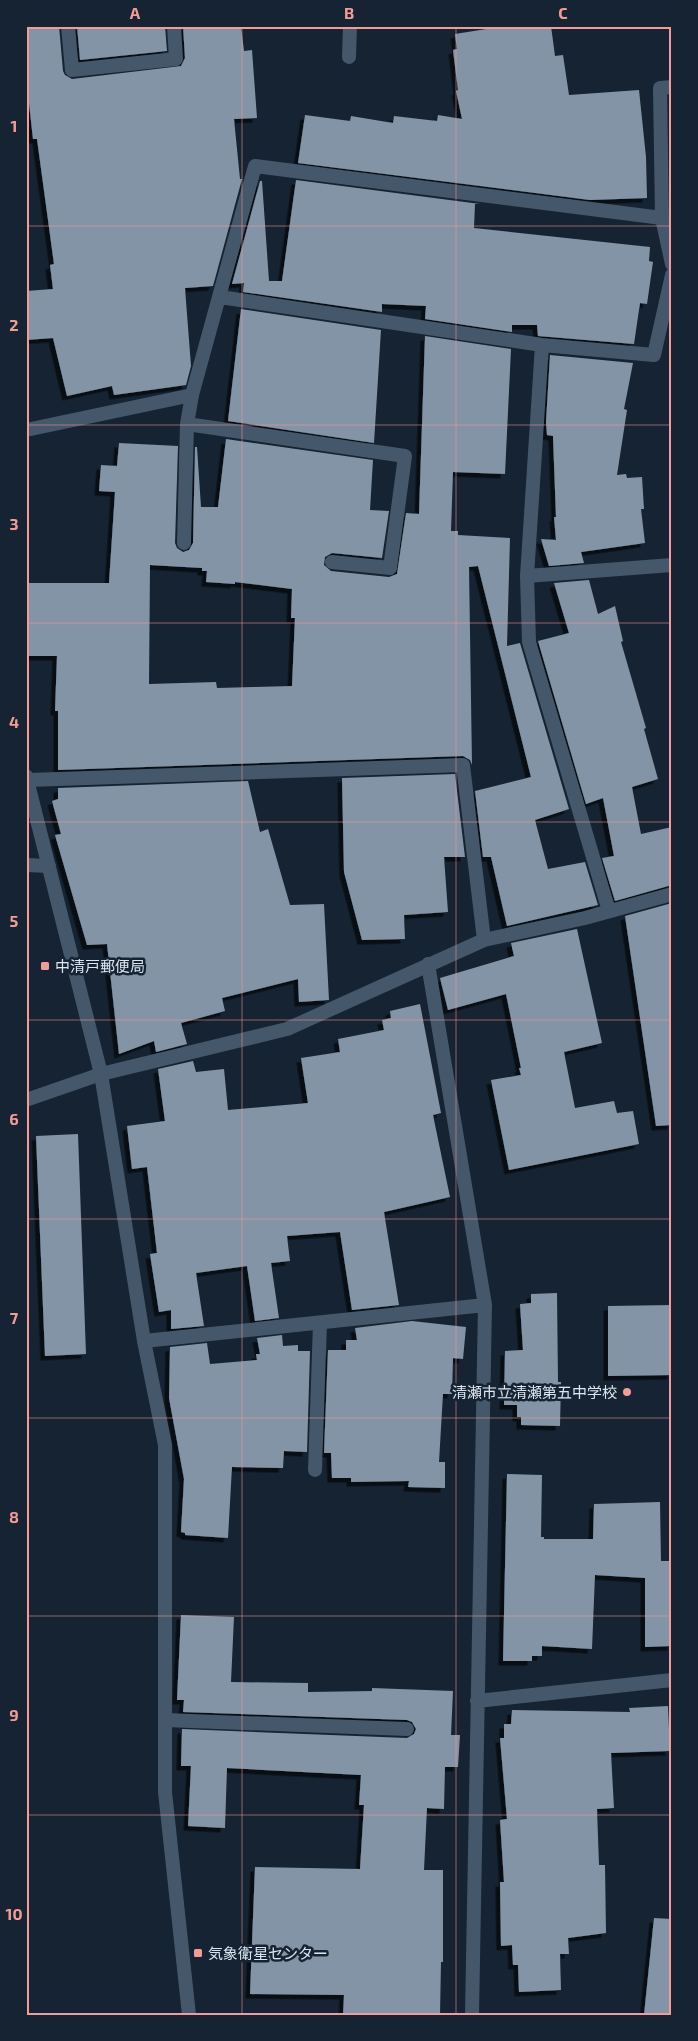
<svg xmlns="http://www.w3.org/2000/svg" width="698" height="2041" font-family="'Exo 2','Noto Sans JP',sans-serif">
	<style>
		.building { fill: #8394a7; fill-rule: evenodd; filter: url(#shadow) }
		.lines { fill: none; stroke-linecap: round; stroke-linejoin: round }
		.service { stroke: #45576b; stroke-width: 14 }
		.minor { stroke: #45576b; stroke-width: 14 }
		.tertiary { stroke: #45576b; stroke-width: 14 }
		.grid { fill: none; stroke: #f59b97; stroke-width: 1; stroke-opacity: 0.55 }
		.poi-dot { fill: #f59b97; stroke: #152332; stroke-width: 2 }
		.labels { text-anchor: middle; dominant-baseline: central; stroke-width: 5; stroke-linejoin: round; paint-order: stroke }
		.poi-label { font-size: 15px; fill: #dce5f0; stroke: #152332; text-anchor: start }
		.neatline { fill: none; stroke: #f59b97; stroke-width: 2 }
		.grid-label { font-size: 16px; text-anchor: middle; font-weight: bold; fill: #f59b97 }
	</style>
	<defs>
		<filter id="shadow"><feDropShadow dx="-4.5" dy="4.5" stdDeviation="0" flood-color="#0009"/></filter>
	</defs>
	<rect width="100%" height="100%" fill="#152332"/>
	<path class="building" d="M26,26H59L63,71L65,75L72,79L181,66L185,58L183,26H241L244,51L252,50L257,118L234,119L240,179H242L213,286L185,288L191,366L186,385L114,395L112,386L67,396L53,338L26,340V291L53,289L50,265L54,264L37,139H33L28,94H26Z
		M77,26H165L167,51L80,60Z
		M505,26H551L555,56L563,55L569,95L639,90L646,157L647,198L590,200L298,163L305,115L350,121L351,116L393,123L394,116L437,121L438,115L462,119L456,91L458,90L453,50L457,49L455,34Z
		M296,180L480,204H475L474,228L650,247L649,261L653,262L647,304L640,303L634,344L538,336L537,325H512V332L425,319L426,306L382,304V312L243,292L244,283L232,284L260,181H262L269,281H282Z
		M241,309L381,330L374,443L228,421Z
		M425,336L511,349L505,474L453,472L451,531H458V535L510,538L507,646L520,643L569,809L535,820L548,869L585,862L598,905L507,926L491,857H483L475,791L531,777L478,566L469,567L472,765L470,760L463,756L58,770V711H55L57,656H26V583H109L115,492L99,491L101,465L117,466L119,443L178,446L175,543L177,548L183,552L189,550L193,543L195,447H197L201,507H218L226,439L373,460L370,510L389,511L382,558L332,553L325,557L324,565L331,571L389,577L397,574L406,513L419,514ZM150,565L202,568V571H207L206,582L235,584V582L292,589L291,618H295L292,686L217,688L216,682L149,684Z
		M550,355L633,363L624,409L627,410L617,475L626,474L627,478L642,477L644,509H641L645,543L581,552L584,563L549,566L541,539L556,540L554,517H556L553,436L547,435L546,422Z
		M589,580L598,614L615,606L623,641L621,642L646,728L644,729L658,779L632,787L641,834L672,827V885L615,901L602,858L614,856L603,798L586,804L538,641L569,633L554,583Z
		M455,774L465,857H444L448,912L404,915L405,939L362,940L344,872L342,778Z
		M248,781L260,832L268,829L290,905L324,904L329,1000L299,1002L298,979L222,998L225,1011L181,1023L187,1044L156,1052L154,1041L119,1054L107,944L87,945L55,835L61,834L52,801L58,799V788Z
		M672,903V1125L656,1126L625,916Z
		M577,929L602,1043L564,1052L575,1108L614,1101L617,1113L633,1111L639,1144L509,1170L491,1080L521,1075L519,1068H521L506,994L448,1010L440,978L514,956L511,943Z
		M420,1004L441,1113L433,1115L450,1197L384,1212L399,1305L352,1310L340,1232L287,1236L290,1261L271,1263L279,1318L255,1321L247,1266L196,1273L204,1326L171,1329V1310L159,1312L150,1254L157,1253L147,1167L132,1169L127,1126L165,1121L158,1069L193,1061L196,1072L224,1069L228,1110L308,1103L301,1058L340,1052L338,1039L384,1030L382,1020L391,1018L390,1011Z
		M78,1134L86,1354L45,1356L36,1136Z
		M557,1293L558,1382H561L560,1426L521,1425V1417H517V1405H504L505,1351L523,1350L520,1304L531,1303V1294Z
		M672,1305V1375L608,1376V1306Z
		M412,1321L466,1327L463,1359L453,1358L452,1394H443L439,1462H445V1488L408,1487L409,1481L351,1482V1478H332L331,1453H324L328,1350H346V1340H357L355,1328Z
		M282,1335L283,1346L298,1345V1351H310L307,1452L284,1451L283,1468L232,1467L228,1538L185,1535V1533L181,1532L184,1479L169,1398L170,1347L207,1343L210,1364L257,1360L256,1354H260L257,1338Z
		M507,1474L542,1475L541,1537H544V1539H593L594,1504L660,1502L661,1561H672V1646L645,1647V1578L595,1575L592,1649L542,1646V1656H532V1661H503Z
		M181,1615L234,1617L231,1682L308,1683V1692L372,1691V1688L453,1691L451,1735H460L458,1767H445L444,1809L427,1808L424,1870H443V1962H441L440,2015H343L344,1995L250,1994L255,1867L360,1869L364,1805H359L361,1775L227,1768L225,1828L188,1826L191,1766H181L182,1729L407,1738L414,1734L416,1729L412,1722L407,1720L183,1712L184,1700H177Z
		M668,1706L670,1751L611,1753L614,1808L597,1809L599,1865H605L606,1933L568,1938L569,1954H560L561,1990L519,1992L518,1965H513L512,1945L501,1946L500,1882H504L500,1820L507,1819L500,1738H504V1724H511L512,1710L630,1712L629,1708Z
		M654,1918L672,1919V2015H644Z"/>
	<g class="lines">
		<path class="service" d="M68,26L72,70L176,59L174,26
			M187,424L405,456L390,568L332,562
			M184,543L187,424L192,395
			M527,576L672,565
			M315,1470L320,1323
			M165,1720L407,1729"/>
		<path class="minor" d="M349,57L350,26
			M662,218L672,264
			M220,297L542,345L654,355L672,275
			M542,345L527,576L529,642L609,911
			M26,430L192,395L255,166L662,218L660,88L672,87
			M28,780L463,765L484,940
			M26,865L49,866
			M428,964L485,1305L472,2015
			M26,1100L101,1074L287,1029L484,940L585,918L672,894
			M144,1341L485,1305
			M477,1701L672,1680"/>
		<path class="tertiary" d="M26,776L101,1074L144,1341L165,1445V1792L189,2015"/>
	</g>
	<path class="grid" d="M242,26V2015M456,26V2015M26,226H672M26,425H672M26,623H672M26,822H672M26,1020H672M26,1219H672M26,1418H672M26,1616H672M26,1815H672"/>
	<g class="poi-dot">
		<rect x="40" y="961" width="10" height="10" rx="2.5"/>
		<circle cx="627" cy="1392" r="5"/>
		<rect x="193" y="1948" width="10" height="10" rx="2.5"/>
	</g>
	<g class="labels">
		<g class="poi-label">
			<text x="55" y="966">中清戸郵便局</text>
			<text x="617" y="1392" text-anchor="end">清瀬市立清瀬第五中学校</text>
			<text x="208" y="1953">気象衛星センター</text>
		</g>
	</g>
	<rect width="698" height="2041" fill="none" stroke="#152332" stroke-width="55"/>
	<rect x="28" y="28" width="642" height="1986" class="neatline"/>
	<g class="grid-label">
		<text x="135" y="19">A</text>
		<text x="349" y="19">B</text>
		<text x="563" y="19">C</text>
		<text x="14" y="132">1</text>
		<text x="14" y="331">2</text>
		<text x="14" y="530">3</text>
		<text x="14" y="728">4</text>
		<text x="14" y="927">5</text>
		<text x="14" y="1125">6</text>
		<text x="14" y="1324">7</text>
		<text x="14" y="1523">8</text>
		<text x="14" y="1721">9</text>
		<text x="14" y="1920">10</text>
	</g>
</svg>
